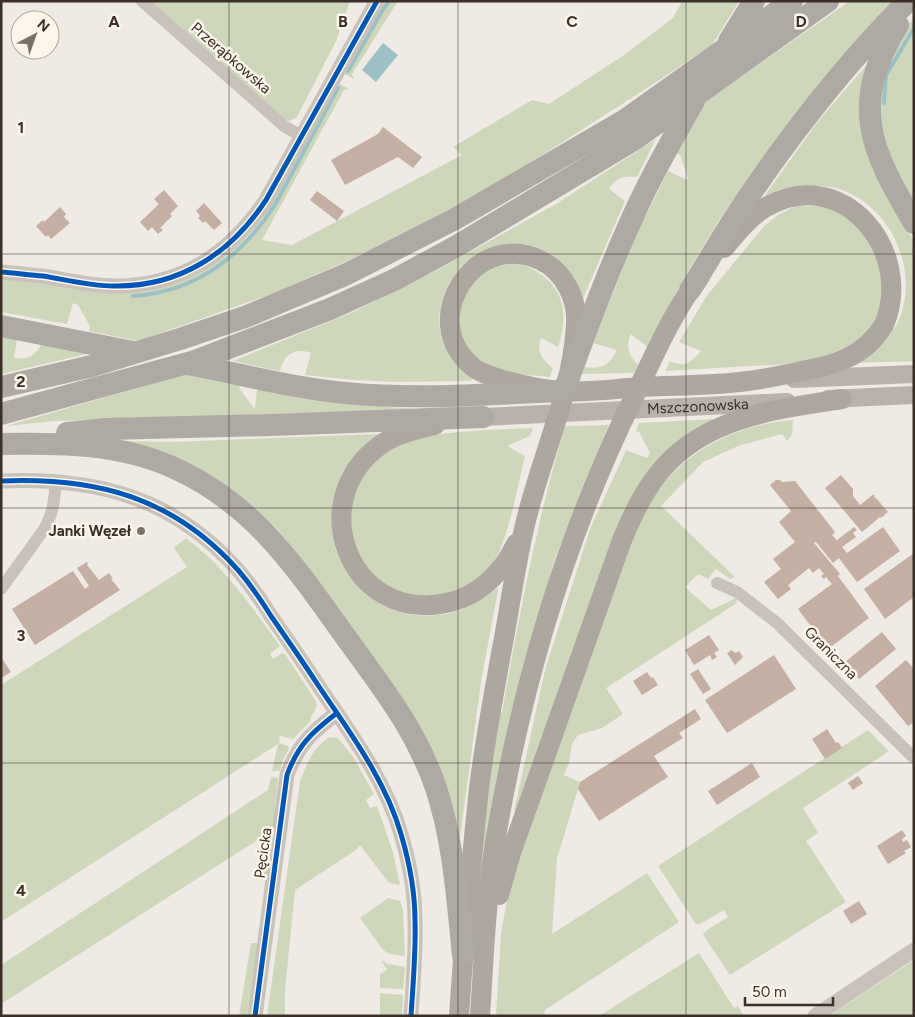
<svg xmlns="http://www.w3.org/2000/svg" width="915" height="1017" font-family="Figtree,sans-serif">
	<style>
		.green { fill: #cfd7bb }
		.water { fill: #9cc1c4 }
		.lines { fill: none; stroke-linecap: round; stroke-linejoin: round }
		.stream { stroke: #9cc1c4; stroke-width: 4 }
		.building { fill: #c5aea2 }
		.minor { stroke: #c9c2bb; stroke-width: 12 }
		.tertiary { stroke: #c9c2bb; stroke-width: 15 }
		.secondary { stroke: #b9b2ab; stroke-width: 18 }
		.primary { stroke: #aea7a0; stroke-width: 20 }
		.motorway { stroke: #aea9a2; stroke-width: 22 }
		.cycleway-casing { stroke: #fcf5ea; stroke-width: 8 }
		.cycleway { stroke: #0057b8; stroke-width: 5 }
		.grid { fill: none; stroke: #3b2f28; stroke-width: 1; stroke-opacity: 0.55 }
		.poi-dot { fill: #7a7069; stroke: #fcf5ea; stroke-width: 2 }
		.labels { text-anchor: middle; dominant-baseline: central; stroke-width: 5; stroke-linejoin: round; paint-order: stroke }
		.street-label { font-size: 15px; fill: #3b2f28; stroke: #fcf5ea }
		.poi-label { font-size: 15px; font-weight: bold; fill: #3b2f28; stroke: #fcf5ea; text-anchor: end }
		.grid-label { font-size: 16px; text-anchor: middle; font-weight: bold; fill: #3b2f28; stroke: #fcf5ea; stroke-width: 5; stroke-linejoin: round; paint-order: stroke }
	</style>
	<rect width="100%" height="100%" fill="#efeae3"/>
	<path class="green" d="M151,1H350L336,41L297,117L289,121L282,118Z
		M384,1H398L352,74L354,79L345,74L343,71Z
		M682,1H738V3L712,45L658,81L497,184L436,218L372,250L274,293L138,341L89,331L90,326L78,305L73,303L67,324L1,312V278L125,292L154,290L181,281L224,257L246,238L263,218L338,83L349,89L344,90L262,240L292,245L462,155L453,147L532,100L549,104L624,55L673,18Z
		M850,1H893L754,169L720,219L691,266L647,347L631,334C625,347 629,355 638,365L634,373L581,374L584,367C601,370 610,365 617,350L593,343L636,235L668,171L687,180L688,178L680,155L676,153L702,104Z
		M914,18V210L897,181L878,112L883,78L907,26Z
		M870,61L882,185L914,242V361L859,363C879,350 897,332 903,308C915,259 887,206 840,189C832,186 822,186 813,186C794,185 779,188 763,198L819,120Z
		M656,139L637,177C624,175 616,178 609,189L625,201L581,303L560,266C539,263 519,260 498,257C493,256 485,253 479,255C469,257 459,268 453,277C429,313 437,353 472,378L471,381L395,382L355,380L305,375L311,353C295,347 283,355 280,371L233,361L353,312L443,267L556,204Z
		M796,206H834L880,246L884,311L857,344L825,358L788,364L665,371L670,361C686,368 690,363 701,351L679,342L706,297L764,226L778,215Z
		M517,263C559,276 572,306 558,347L541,338C536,351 542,360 553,368L550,377L506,373L496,370L475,357L465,345L460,334L458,302L462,292L490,266Z
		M1,336L17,339L14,358C27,360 36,356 42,343L91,353L1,374Z
		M189,373L240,384L239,388L253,407L255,408L257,389L364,405L412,409L367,411L55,421L6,426Z
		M715,419L666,454L517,811H514L545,670L590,529L626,450L647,458L650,453L639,432L636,431L639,423Z
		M793,420L792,435L787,441L782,434L738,446L703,462L661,506L735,577L730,579L716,569L708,579L698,574L685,587L711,610L734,599H736L737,603L606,688L623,714L602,728L578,735L572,744L569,763L564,775L580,782L557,859L552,934L647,873L679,922L545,1010L544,1016H496L501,934L509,888L631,540C637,529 641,516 648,506C679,453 733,425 793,420Z
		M609,425L584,483L555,559L527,655L476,934L472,975L469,976L483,828L499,713L502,712C519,616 537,520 565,426Z
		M533,428L530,436L507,446L525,456C518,484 508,543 492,564C487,572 462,592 453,594C448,595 441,594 435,595C426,595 416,597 408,595C361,586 337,525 357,483C364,469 384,452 398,445C430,430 496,430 533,428Z
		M380,434C364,445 348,459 340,478C306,555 376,637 457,611C472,607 484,597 496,588L498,590L481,682L459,845L452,804L292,547L277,529L254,508L119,441L170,442Z
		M186,538C226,568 251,606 280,646L270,654L273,659L282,653L285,654L316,701L317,706L310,719L311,721L293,739L280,736L279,743L288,746L289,749L282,762L280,771H272L278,744L1,922V685L187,567L174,548Z
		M868,730L889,751L803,808L818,833L806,841L846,902L730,975L703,935L707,930L728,917L724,910L700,924H696L658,866Z
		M329,737L338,738L354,758L374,794L366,800L370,808L377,806L393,852L400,885L389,883L360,845L356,850L295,890L285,990V1016H267L300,781C308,762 312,749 329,737Z
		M271,777L278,778L268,879L260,878L264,836L1,1004V965L268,790Z
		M388,898L400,901L403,910L405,956L390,954L383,950L360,918Z
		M251,943H258L247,1016H239Z
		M699,953L734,1008L738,1006L744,1016H599Z
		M381,960L388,964L405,967L403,989L380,988V974L387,970Z
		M914,960V1016H829Z
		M380,993L403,995L402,1016H380Z"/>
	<path class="water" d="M383,43L398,55L376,82L362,70Z"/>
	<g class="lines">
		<path class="stream" d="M348,71L381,13L389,1
			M884,103L886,75L914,28
			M133,296C197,292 243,255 276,203L338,88"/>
	</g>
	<path class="building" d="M383,127L422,157L413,168L398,157L345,185L331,160L378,134Z
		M164,190L178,206L170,214L172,216L160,228L163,230L158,234L152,227L148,231L140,222L159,204L154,199Z
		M317,191L344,211L337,221L310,200Z
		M204,203L222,223L214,230L205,221L203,223L198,218L200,216L196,211Z
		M60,207L66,214L64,217L70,223L51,239L48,235L46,237L36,226L43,220L44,222Z
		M841,475L853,489V496L860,505L874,494L875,499L876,498L888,512L881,518L880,517L862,532L825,488Z
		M776,480H780L782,482L795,481L835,532L832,535L841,545L837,540L854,527L857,530L853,533L856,537L842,547L847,553L883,527L900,551L857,582L839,558L833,563L816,542L814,543L840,574L838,576L869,618L828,649L798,609L832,584L826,577L824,579L821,576L824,574L819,568L813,573L809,568L788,585L791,589L778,599L764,582L781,569L773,559L795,542L779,522L791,511L770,485Z
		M914,553V597L885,619L864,589Z
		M87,562L88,564L87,565L99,580L109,573L113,579H111L120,590L35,645L12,609L73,571L85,589L89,586L77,568Z
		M882,632L896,649L859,679L845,662Z
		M709,635L719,650L714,653L717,657L712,660L710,655L694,665L685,650Z
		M732,650L735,653L739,651L743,657L735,665L727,653Z
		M774,655L796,689L727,733L705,700Z
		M1,657L11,672L1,678Z
		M906,660L914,669V722L908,726L875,686Z
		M698,669L711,689L703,694L690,674Z
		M647,672L651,678L653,677L658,685L642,695L633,681Z
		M695,709L701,719L679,733L683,738L654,756L668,777L599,821L578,789L580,782Z
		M827,729L836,743L838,742L842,748L825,759L812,739Z
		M752,763L760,777L717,805L708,791Z
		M858,776L863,783L853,790L848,783Z
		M902,830L906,836L902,839L903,842L907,840L911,847L904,851L906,853L888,864L877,846Z
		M859,901L867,914L851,924L843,911Z"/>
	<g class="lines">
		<path class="minor" d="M142,1L284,126L301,136
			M717,583L737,592L777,623L914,758
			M1,589L45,528C54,510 54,501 56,481"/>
		<path class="tertiary" d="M1,272C15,273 29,275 43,276C67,280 90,286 114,286C180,287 231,253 266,200L377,1
			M1,481C96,477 173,497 238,570C250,584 261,600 271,616C287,639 303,662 318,685C350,733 385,779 401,834C409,861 415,893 415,921C416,952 413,984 411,1016
			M255,1016L287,775C298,745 312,732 337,713
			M815,1016L914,950"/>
		<g class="secondary">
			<path d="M794,379L914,374"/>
			<path d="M828,399L914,395"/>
			<path id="s1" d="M483,417L787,402"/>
		</g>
		<path class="primary" d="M435,425C418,429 402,432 388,440C299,494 348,624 446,603C478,597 502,573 516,544
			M499,895L511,853L622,540C633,514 645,488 664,467C709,416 779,409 842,399
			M459,1016C464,940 471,864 479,788C486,732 497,677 507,621C512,591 517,560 524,529C539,461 572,395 576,325C578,300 565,273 542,261C476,227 415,320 473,367C487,379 543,390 562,391C587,393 614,389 639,387C675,385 712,386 748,381C765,379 782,375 798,372C815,368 832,366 847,358C863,351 875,339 884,325C915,251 842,163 766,207C749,217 736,234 724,248
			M480,1016C484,956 486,896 496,837C522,684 566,534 635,395C654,356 672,313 699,278"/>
		<path class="motorway" d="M898,25C849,104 870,149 914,223
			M729,41L754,1
			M690,290C710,258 729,225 751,193C797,126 850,59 908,1
			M1,326L133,352
			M188,364C240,374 293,388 345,393C417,400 490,394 562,391
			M566,386C587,327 609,268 635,212C652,173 674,137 694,101
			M1,387L92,366L180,339L245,317L347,274L455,219L625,120L792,1
			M1,414L195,361L330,309L394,280L457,246L635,139L828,1
			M67,433L106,429L271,425L483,417
			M1,444C59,443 118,443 172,467C256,504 298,571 350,643C384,690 417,732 436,788C454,843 457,898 463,955"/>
		<g class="cycleway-casing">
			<path id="cycleway" d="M1,272C15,273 29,275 43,276C67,280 90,286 114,286C180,287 231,253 266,200L377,1
				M1,481C96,477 173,497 238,570C250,584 261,600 271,616C287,639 303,662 318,685C350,733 385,779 401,834C409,861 415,893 415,921C416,952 413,984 411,1016
				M255,1016L287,775C298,745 312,732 337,713"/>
		</g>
		<use href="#cycleway" class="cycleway"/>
	</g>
	<path class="grid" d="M229,1V1016M458,1V1016M686,1V1016M1,254H914M1,508H914M1,763H914"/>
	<circle class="poi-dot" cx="141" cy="531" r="5"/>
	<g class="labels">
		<g class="street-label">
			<text transform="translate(231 58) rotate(41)">Przerąbkowska</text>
			<text stroke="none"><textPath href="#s1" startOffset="215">Mszczonowska</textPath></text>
			<text transform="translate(831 653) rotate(45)">Graniczna</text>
			<text transform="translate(263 853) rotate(-82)">Pęcicka</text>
		</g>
		<g class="poi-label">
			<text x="131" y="531">Janki Węzeł</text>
		</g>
	</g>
	<g class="grid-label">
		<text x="114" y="27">A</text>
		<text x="343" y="27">B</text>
		<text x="572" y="27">C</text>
		<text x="801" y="27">D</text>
		<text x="21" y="133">1</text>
		<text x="21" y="387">2</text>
		<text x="21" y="641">3</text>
		<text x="21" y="896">4</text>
	</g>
	<rect width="915" height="1017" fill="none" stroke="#3b2f28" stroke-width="5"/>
	<g transform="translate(35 35) rotate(41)"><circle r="24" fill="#fcf5ea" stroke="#afa69c"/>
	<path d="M0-4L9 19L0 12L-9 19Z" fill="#7a7069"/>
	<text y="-8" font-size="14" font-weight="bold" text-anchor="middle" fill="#3b2f28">N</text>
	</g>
	<path d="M745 997v8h88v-8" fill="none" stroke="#3b2f28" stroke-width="2.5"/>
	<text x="752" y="997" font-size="15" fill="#3b2f28" stroke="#fcf5ea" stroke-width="4" paint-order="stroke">50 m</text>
</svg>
